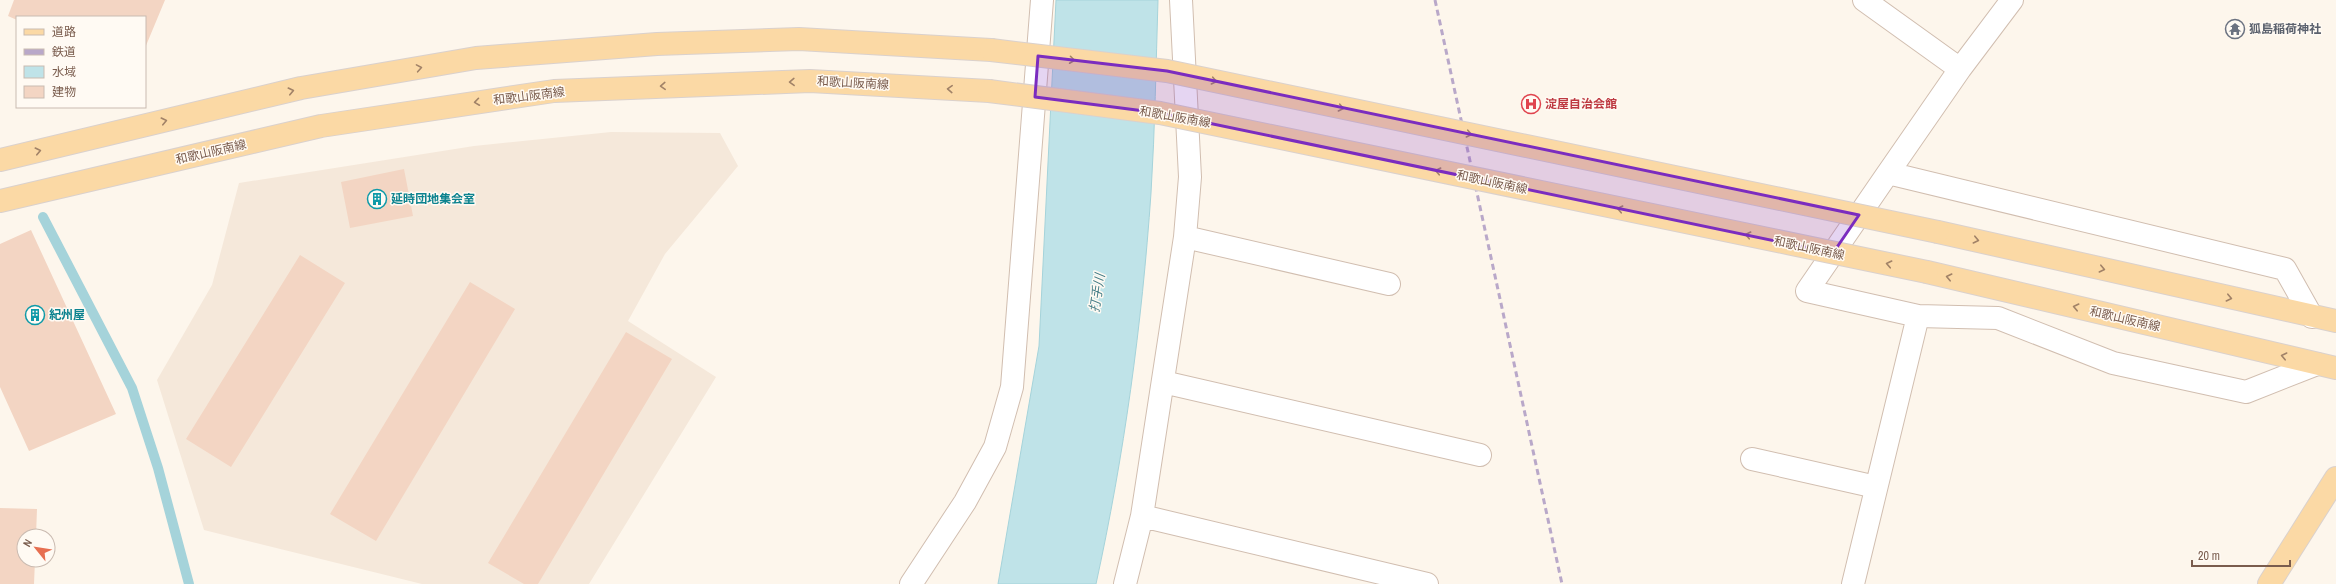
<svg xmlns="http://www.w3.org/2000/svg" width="2336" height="584" font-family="'Archivo Narrow','Noto Sans JP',sans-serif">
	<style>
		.residential { fill: #f5e8da }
		.water { fill: #bfe3e8; stroke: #a5d3da }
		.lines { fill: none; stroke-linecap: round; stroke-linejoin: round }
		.stream { stroke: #a5d3da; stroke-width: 10 }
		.building { fill: #f3d5c3 }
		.minor-casing { stroke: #d1beb0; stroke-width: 24 }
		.major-casing { stroke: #dad1cd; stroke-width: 24 }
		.minor { stroke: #fff; stroke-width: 22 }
		.major { stroke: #fbd9a5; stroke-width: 22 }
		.rail { stroke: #b9a8c9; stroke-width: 3; stroke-dasharray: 6 4; stroke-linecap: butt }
		.major-bridge-casing { stroke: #dad1cd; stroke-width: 24; stroke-linecap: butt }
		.major-bridge { stroke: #fbd9a5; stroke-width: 22 }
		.oneway { stroke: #a18267 }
		.marked { fill: #7b2cbf; fill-opacity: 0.2; stroke: #7b2cbf; stroke-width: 3; stroke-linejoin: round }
		.labels { text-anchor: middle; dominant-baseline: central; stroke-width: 3; stroke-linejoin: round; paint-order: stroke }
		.worship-label { font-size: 12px; font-weight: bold; fill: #5b616d; stroke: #fffaf3; text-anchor: start }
		.street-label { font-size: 12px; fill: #7a5c4d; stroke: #fffaf3 }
		.health-label { font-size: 12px; font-weight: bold; fill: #be3a42; stroke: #fffaf3; text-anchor: start }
		.culture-label { font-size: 12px; font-weight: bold; fill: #0d838f; stroke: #fffaf3; text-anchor: start }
		.water-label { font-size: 13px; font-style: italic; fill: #437c86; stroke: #fffaf3 }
	</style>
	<rect width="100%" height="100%" fill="#fdf6ec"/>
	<path class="residential" d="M611,132L720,133L738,166L665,254L628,321L716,377L589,584H422L204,530L157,380L212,285L239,183L474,146Z"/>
	<path class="water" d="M1056,0H1158C1156,64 1155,129 1151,193C1142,324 1124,456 1096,584H998L1039,346Z"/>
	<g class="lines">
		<path class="stream" d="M43,217L132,388L158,468L189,584"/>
	</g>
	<path class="building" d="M14,0H165L145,48V17H17V20L8,16Z
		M404,169L413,216L350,228L341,182Z
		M31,230L116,414L29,451L0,387V244Z
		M300,255L345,283L231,467L186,439Z
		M470,282L515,309L376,541L330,514Z
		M626,332L672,359L538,584H524L488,563Z
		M0,508L37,509L36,536H24V560H35L34,584H0Z"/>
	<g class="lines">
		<g class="minor-casing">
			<path id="minor" d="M1864,0L1960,69
				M1888,173L1960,69L2012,0
				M1185,237L1389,284
				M2312,317L2285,269L1888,173L1807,291L1918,316L1998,318L2113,363L2246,392L2317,364
				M1163,382L1480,455
				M1752,459L1876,487
				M1142,516L1427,584
				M911,584L965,502L995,447L1012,387L1042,0
				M1125,584L1142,516L1185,237L1190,177L1181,0
				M1853,584L1918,316"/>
		</g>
		<g class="major-casing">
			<path id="major" d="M0,160L301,88L476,58L657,44L799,39L991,50
				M0,201L321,126L554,91L810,81L989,91
				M1938,232L2336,321
				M1927,272L2336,368
				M2269,584L2336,478"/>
		</g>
		<use href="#minor" class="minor"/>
		<use href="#major" class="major"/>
		<path class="rail" d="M1435,0L1562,584"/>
		<g class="major-bridge-casing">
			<path id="major-bridge" d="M991,50L1167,71L1938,232
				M989,91L1160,113L1927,272"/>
		</g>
		<use href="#major-bridge" class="major-bridge"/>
	</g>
	<defs><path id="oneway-chevron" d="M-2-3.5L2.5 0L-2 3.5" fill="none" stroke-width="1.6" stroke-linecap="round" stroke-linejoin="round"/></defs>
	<g class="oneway">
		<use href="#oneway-chevron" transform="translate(1072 60) rotate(7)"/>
		<use href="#oneway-chevron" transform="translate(419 68) rotate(-10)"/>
		<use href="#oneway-chevron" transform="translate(1214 81) rotate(12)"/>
		<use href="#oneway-chevron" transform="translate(792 82) rotate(178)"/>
		<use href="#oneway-chevron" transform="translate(663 86) rotate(177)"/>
		<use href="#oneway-chevron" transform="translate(950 89) rotate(-177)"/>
		<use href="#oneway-chevron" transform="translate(291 91) rotate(-13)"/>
		<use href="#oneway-chevron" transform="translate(477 102) rotate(172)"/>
		<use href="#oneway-chevron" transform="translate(1341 108) rotate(12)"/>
		<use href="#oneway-chevron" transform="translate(164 121) rotate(-13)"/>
		<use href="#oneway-chevron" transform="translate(1469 134) rotate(12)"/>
		<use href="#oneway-chevron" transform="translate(38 151) rotate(-13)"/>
		<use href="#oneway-chevron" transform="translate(1438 171) rotate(-168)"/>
		<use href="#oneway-chevron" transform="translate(1620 209) rotate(-168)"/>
		<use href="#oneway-chevron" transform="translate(1748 235) rotate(-168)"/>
		<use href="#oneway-chevron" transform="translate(1976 240) rotate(13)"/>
		<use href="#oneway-chevron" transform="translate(1889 264) rotate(-168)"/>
		<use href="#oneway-chevron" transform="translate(2102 269) rotate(13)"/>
		<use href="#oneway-chevron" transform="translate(1949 277) rotate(-167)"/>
		<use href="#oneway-chevron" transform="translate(2229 298) rotate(13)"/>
		<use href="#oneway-chevron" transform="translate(2076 307) rotate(-167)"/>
		<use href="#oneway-chevron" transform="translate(2284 356) rotate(-167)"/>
	</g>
	<path class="marked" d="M1038,56L1167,71L1859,215L1833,253L1160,113L1035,97Z"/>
	<defs>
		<g id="temple-ring" transform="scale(1)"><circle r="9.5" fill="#fffaf3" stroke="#6b7280" stroke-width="1.5"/><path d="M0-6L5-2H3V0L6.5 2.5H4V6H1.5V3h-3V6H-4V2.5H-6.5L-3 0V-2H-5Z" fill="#6b7280"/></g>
		<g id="hospital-ring" transform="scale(1)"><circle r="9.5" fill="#fffaf3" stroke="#e0444e" stroke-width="1.5"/><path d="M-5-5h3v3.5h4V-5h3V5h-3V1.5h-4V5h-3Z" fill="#e0444e"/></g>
		<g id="building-ring" transform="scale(1)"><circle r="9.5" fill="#fffaf3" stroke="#0f9aa8" stroke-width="1.5"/><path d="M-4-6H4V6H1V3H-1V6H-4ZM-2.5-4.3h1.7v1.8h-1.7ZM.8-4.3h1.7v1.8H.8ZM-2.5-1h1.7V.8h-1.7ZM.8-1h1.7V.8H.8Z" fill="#0f9aa8"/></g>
	</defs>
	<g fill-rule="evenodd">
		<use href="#temple-ring" x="2235" y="29"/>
		<use href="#hospital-ring" x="1531" y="104"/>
		<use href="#building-ring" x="377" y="199"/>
		<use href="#building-ring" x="35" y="315"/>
	</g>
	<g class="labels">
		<g class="worship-label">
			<text x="2249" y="29">狐島稲荷神社</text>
		</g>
		<g class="street-label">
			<text transform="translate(853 83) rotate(3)">和歌山阪南線</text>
			<text transform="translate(529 96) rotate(-7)">和歌山阪南線</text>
			<text transform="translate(1175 117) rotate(10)">和歌山阪南線</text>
			<text transform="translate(211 152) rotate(-13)">和歌山阪南線</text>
			<text transform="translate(1492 182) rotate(12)">和歌山阪南線</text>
			<text transform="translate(1809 248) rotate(12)">和歌山阪南線</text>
			<text transform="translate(2125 319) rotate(13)">和歌山阪南線</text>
		</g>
		<g class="health-label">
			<text x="1545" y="104">淀屋自治会館</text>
		</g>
		<g class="culture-label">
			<text x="391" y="199">延時団地集会室</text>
			<text x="49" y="315">紀州屋</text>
		</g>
		<g class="water-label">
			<text transform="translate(1097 293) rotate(-81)">打手川</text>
		</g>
	</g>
	<rect x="16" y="16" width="130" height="92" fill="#fffaf3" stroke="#cabbb1"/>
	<rect x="24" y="29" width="20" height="6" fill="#fbd9a5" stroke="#cabbb1"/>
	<text x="52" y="36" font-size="12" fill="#7a5c4d">道路</text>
	<rect x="24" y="49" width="20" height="6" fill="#b9a8c9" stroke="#cabbb1"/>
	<text x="52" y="56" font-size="12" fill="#7a5c4d">鉄道</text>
	<rect x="24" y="66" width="20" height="12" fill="#bfe3e8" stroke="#cabbb1"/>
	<text x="52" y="76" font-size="12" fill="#7a5c4d">水域</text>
	<rect x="24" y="86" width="20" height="12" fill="#f3d5c3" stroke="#cabbb1"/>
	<text x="52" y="96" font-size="12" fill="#7a5c4d">建物</text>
	<g transform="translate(36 548) rotate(300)"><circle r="19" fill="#fffaf3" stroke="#cabbb1"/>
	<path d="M0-3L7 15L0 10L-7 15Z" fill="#e76f51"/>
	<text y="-6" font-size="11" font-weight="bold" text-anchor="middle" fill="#7a5c4d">N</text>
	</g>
	<path d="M2192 560v6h98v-6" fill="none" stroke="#7a5c4d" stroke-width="2"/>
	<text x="2198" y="560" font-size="12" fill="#7a5c4d" stroke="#fffaf3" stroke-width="3" paint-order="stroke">20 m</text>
</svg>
